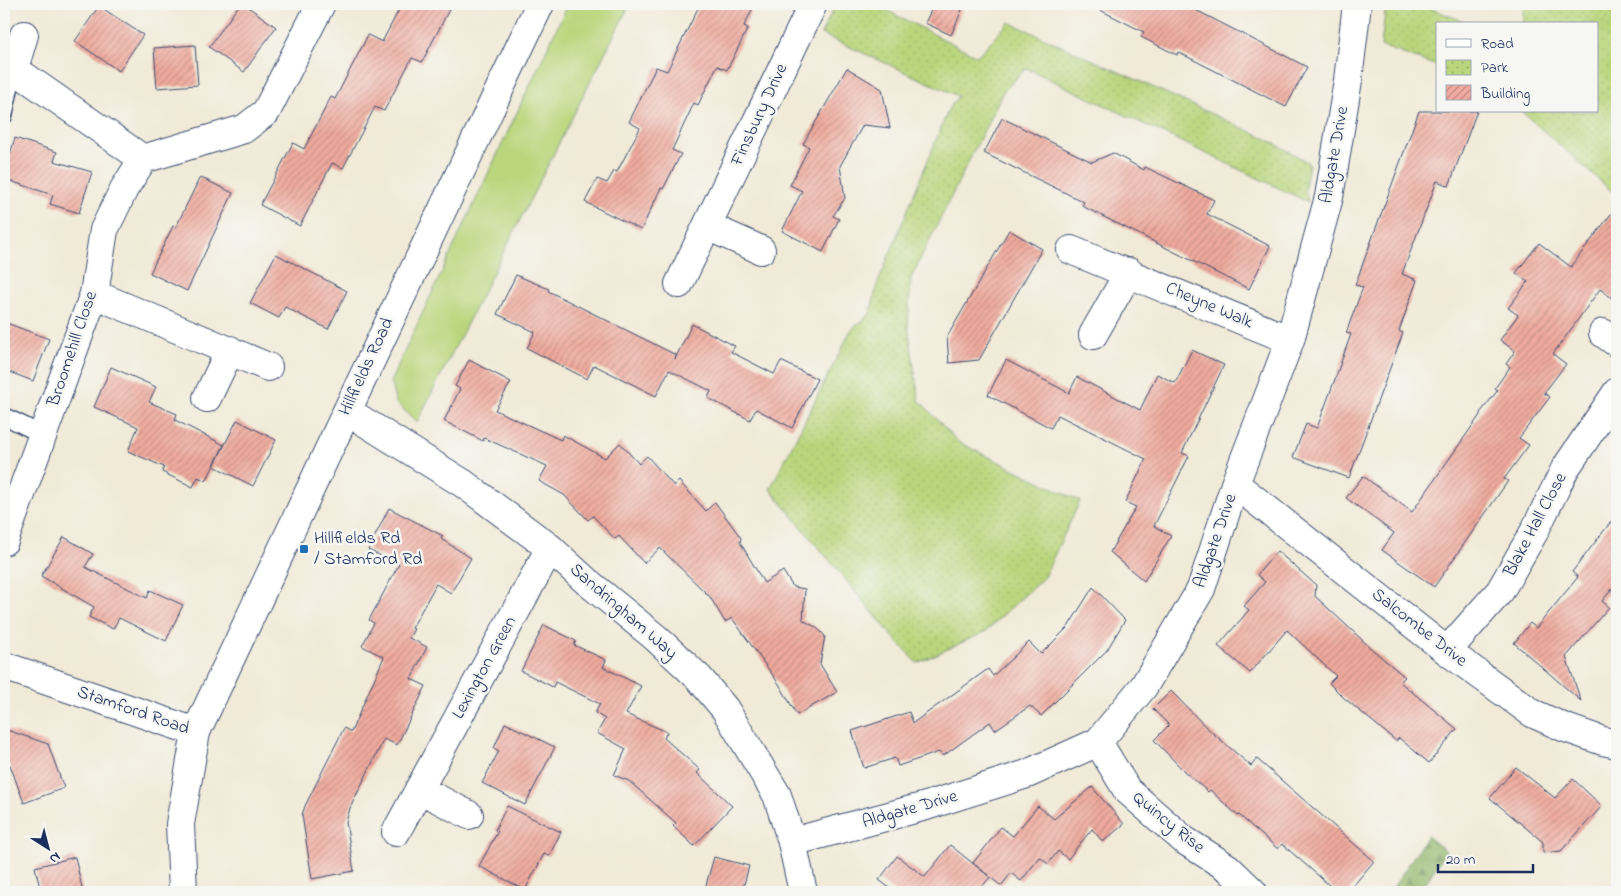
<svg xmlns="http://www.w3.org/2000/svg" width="1621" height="896" font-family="'Indie Flower',sans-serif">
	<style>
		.green { fill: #bad67c; stroke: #6a826d }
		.forest { fill: url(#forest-firs); stroke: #577365 }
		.park { fill: url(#park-dots); stroke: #6a826d }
		.building { fill: url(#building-hatch) }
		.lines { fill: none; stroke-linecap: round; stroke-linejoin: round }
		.service-casing { stroke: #3b4b70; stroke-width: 19 }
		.minor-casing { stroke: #3b4b70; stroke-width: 30 }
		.tertiary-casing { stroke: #3b4b70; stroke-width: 30 }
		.service { stroke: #fff; stroke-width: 16 }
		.minor { stroke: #fff; stroke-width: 28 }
		.tertiary { stroke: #fff; stroke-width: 28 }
		.poi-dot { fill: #1f6fb2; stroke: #f6f6f2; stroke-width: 2 }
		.labels { text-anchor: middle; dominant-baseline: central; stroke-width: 5; stroke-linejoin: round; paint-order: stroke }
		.street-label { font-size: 18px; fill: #1b2f5e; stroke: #f6f6f2 }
		.poi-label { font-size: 18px; fill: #1b2f5e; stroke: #f6f6f2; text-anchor: start }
	</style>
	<defs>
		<pattern id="forest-firs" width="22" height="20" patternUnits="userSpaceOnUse" patternTransform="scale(1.25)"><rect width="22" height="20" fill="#93b76c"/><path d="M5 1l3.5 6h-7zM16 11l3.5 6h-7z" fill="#77955c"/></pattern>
		<pattern id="park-dots" width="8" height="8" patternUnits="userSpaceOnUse" patternTransform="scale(1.25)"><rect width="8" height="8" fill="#bad67c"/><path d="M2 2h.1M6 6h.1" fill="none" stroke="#9fb86e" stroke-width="1.8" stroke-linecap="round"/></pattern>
		<pattern id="building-hatch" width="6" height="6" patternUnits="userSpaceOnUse" patternTransform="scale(1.25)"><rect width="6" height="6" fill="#f0aa9d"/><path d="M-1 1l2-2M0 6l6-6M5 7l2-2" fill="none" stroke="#c28b83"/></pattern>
	</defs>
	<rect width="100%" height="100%" fill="#f6f6f2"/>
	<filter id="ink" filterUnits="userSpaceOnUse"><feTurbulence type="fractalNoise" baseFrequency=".02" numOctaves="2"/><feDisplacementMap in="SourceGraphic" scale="10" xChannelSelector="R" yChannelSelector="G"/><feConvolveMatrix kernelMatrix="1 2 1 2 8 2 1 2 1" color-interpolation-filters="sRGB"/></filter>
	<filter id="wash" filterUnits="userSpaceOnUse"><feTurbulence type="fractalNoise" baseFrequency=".0096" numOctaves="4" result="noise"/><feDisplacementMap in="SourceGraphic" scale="20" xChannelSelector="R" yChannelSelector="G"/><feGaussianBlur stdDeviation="1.12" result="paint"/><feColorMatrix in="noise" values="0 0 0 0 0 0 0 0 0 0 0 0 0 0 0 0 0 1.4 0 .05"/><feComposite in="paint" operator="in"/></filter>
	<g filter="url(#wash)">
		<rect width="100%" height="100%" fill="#f0ead6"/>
		<path class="green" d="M568,4H630L417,422L396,403L390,382Z"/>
		<path class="forest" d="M1427,836L1446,851L1420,892H1390Z"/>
		<path class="park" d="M836,4H874L977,56L1009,22L1267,139L1309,163L1305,188L1308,202L1026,68L1003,92L911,278L908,325L919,400L958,442L1080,501L1044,577L985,632L917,663L894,638L770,489L851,330L870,314L877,285L949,108L958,96L821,34Z
			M1386,4H1419L1471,24H1437V66L1381,46Z
			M1524,4H1617V196L1521,111H1597V24H1522Z"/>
		<g id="blocks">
			<path class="building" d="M240,4H244L276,27L244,72L209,47Z
				M402,4H452L422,62L412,58L384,111L375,107L343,168L332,163L300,226L260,205L293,143L304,149L331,97L335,99L368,35L382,42Z
				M700,4H755L744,26L748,28L727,70L717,66L698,105L694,103L672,150L681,154L663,189L661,188L641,230L585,202L597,179L607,183L614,171L617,172L640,128L629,122L656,67L667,71Z
				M934,4H948L962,10L951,35L925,23Z
				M1088,4H1184L1307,67L1286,107L1178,52L1177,55L1141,37L1144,32Z
				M99,6L143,35L119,71L75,41Z
				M195,45L198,85L157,88L154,48Z
				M847,68L882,89L890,128L863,125L840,166L845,198L833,216L839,219L823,252L782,231L802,191L790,185L809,147L803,144Z
				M1419,111H1477L1449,186L1437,181L1402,274L1417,280L1399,331L1403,333L1349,478L1293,457L1306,424L1317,428L1335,379L1351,334L1346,333L1363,287L1355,285Z
				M1002,118L1092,162L1113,153L1144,170L1145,167L1214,200L1207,214L1270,246L1249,289L1082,206L1084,202L984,153Z
				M15,138L57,152L54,161L92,172L79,213L50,204L53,195L4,179V174Z
				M200,177L233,193L187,291L150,273L173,226L176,227Z
				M1617,206V302L1600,289L1553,354L1566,364L1544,393L1550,397L1519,438L1529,445L1504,479L1508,481L1434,587L1382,550L1394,533L1346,498L1363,476L1412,512L1480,415V413L1498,390L1495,388L1510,367L1506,364L1515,351L1500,340L1518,315L1508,308L1528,282L1516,273L1539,243L1571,267Z
				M1009,230L1042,249L979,360L949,363L947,337Z
				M276,254L347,291L328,329L285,307L279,318L250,303Z
				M516,275L549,289L548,291L676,355L675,359L692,324L735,346L731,352L774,374L781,361L817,379L792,428L756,409L750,420L708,398L711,391L669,370L656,396L594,365L587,379L527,348L535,332L497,314Z
				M4,322L49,339L33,381L4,370Z
				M1192,350L1224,365L1182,453L1189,456L1154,526L1171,536L1144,581L1110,552L1136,507L1125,502L1146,459L1058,415L1051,428L988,395L1006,360L1069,393L1077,377L1140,410L1157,374L1175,383Z
				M469,360L511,382L495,410L561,440L563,435L605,458L620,443L639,464L647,456L674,486L679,481L706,511L715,502L741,538L740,542L764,583L783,571L793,587L805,589L803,620L817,628L825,636L820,664L837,692L797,715L779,684L732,618L725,622L710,597L660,548L644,563L619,536L615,539L593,516L588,520L564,495L539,481L547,466L484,438L483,441L444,421L460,389L455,386Z
				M111,367L156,387L149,402L177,414L175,420L224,445L206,481L198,477L193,487L162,472L164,467L128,451L138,427L94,407Z
				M237,420L276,440L253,486L214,466Z
				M389,508L443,536L441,539L471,558L451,593L436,584L412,628L414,629L409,638L427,647L411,679L426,686L397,745L384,739L350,808L346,822L354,871L312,879L302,815L305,806L344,728L351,732L384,657L362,646L374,623L369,620L399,564L368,550Z
				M1617,514V583L1602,601L1609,607L1566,657L1581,701L1514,643L1530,623L1536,628L1578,577L1572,572Z
				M64,537L93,554L85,567L147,598L150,590L183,605L166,641L119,618L113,629L89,617L94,607L41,576Z
				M1277,551L1316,585L1315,596L1374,651L1405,677L1400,682L1457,729L1429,763L1399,738L1396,741L1343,697L1329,683L1336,676L1287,630L1250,673L1218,646L1249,610L1244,606L1265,582L1257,575Z
				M1093,587L1125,620L1107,650L1041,716L1030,706L995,730L990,722L943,756L939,752L898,766L895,758L864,768L852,731L909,712L913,723L988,669L993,676L1029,642L1041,654L1068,627Z
				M544,625L576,641L574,645L606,660L603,667L641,686L626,714L667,732L664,738L700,770L697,773L732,806L694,846L673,826L676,823L629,781L614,775L626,749L597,733L605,719L595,713L600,704L555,682L553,687L521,671Z
				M1171,691L1206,727L1251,766L1257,759L1374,861L1348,892H1337L1282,844L1278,849L1239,815L1238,816L1210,790L1208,792L1185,772L1154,740L1169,725L1153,709Z
				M505,723L555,747L525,805L482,783L499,751L494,748Z
				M4,729L48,744L64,788L24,803L10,765L4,763Z
				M1516,767L1555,798L1573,779L1602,806L1561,851L1543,853V842L1490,798Z
				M1092,787L1124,824L1103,842L1092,829L1068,859L1058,851L1048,864L1040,857L1021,881L1011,873L1001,886L973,863L1001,827L1013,836L1038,806L1054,819Z
				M507,806L561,832L549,856L544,854L525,890L479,866L498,831L495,830Z
				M950,845L990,877L978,892H895L879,880L897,856L925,877Z
				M75,857L83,892H41L35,867Z
				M714,857L749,866L742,892H704Z"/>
		</g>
	</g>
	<g filter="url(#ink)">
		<use href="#blocks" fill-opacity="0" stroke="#3b4b70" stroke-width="1"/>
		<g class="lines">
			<g class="service-casing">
				<path id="service" d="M4,116L14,69
					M4,416L43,435"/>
			</g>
			<g class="minor-casing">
				<path id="minor" d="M14,69L143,159
					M4,76L14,69L24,35
					M707,226L761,250
					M1071,250L1290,340
					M679,284L813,4
					M94,294L268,367
					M1603,333L1617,343
					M1093,335L1129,272
					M207,398L230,350
					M1235,484L1447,651L1532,713L1563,727L1603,741L1617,744
					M4,541L94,294L104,230L124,189L143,159L244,129L266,112L321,4
					M1447,651L1500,591L1534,532L1565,469L1617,392
					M4,666L196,732
					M1098,742L1127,790L1184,840L1228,868L1253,892
					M419,789L469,815
					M396,832L550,548
					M792,842L926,806L1027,774L1098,742L1144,686L1201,589L1235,484L1290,340L1329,197L1348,80L1357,4"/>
			</g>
			<g class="tertiary-casing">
				<path id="tertiary" d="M347,411L464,484L550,548L585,580L656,638L699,678L725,709L777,795L792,842L803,892
					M183,892L180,824L196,732L347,411L540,4"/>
			</g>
			<use href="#service" class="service"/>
			<use href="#minor" class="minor"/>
			<use href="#tertiary" class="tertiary"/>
		</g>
	</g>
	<rect class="poi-dot" x="299" y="544" width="10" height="10" rx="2.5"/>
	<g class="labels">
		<g class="street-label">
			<text transform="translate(760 115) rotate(-65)">Finsbury Drive</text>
			<text transform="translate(1335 155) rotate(-80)">Aldgate Drive</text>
			<text transform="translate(1209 306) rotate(23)">Cheyne Walk</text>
			<text transform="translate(73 349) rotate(-71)">Broomehill Close</text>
			<text transform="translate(367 367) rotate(-65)">Hillfields Road</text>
			<text transform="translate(1536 525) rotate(-62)">Blake Hall Close</text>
			<text transform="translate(1216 541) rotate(-71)">Aldgate Drive</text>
			<text transform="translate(623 612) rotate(41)">Sandringham Way</text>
			<text transform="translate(1419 628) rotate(38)">Salcombe Drive</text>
			<text transform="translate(485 668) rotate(-61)">Lexington Green</text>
			<text transform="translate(133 711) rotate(19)">Stamford Road</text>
			<text transform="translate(910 810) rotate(-16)">Aldgate Drive</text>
			<text transform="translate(1168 823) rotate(39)">Quincy Rise</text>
		</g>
		<g class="poi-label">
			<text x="314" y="539">Hillfields Rd<tspan x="314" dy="21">/ Stamford Rd</tspan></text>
		</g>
	</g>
	<rect width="1621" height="896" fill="none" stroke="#f6f6f2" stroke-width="20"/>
	<rect x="1436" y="22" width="162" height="90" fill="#f6f6f2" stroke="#9ea6b7"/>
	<rect x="1446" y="39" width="25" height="8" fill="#ffffff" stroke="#9ea6b7"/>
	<text x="1481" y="48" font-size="15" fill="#1b2f5e">Road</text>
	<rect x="1446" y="60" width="25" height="15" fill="url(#park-dots)" stroke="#9ea6b7"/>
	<text x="1481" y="72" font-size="15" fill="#1b2f5e">Park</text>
	<rect x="1446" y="85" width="25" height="15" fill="url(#building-hatch)" stroke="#9ea6b7"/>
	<text x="1481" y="98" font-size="15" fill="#1b2f5e">Building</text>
	<g transform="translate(48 848) rotate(144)" stroke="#f6f6f2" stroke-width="4" paint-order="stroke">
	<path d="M0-4L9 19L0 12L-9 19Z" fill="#1b2f5e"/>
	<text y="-8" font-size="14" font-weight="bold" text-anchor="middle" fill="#1b2f5e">N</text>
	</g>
	<path d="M1438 864v8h95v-8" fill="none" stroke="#1b2f5e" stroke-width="2.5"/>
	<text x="1446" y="864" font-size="15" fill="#1b2f5e" stroke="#f6f6f2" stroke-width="4" paint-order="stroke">20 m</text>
</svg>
